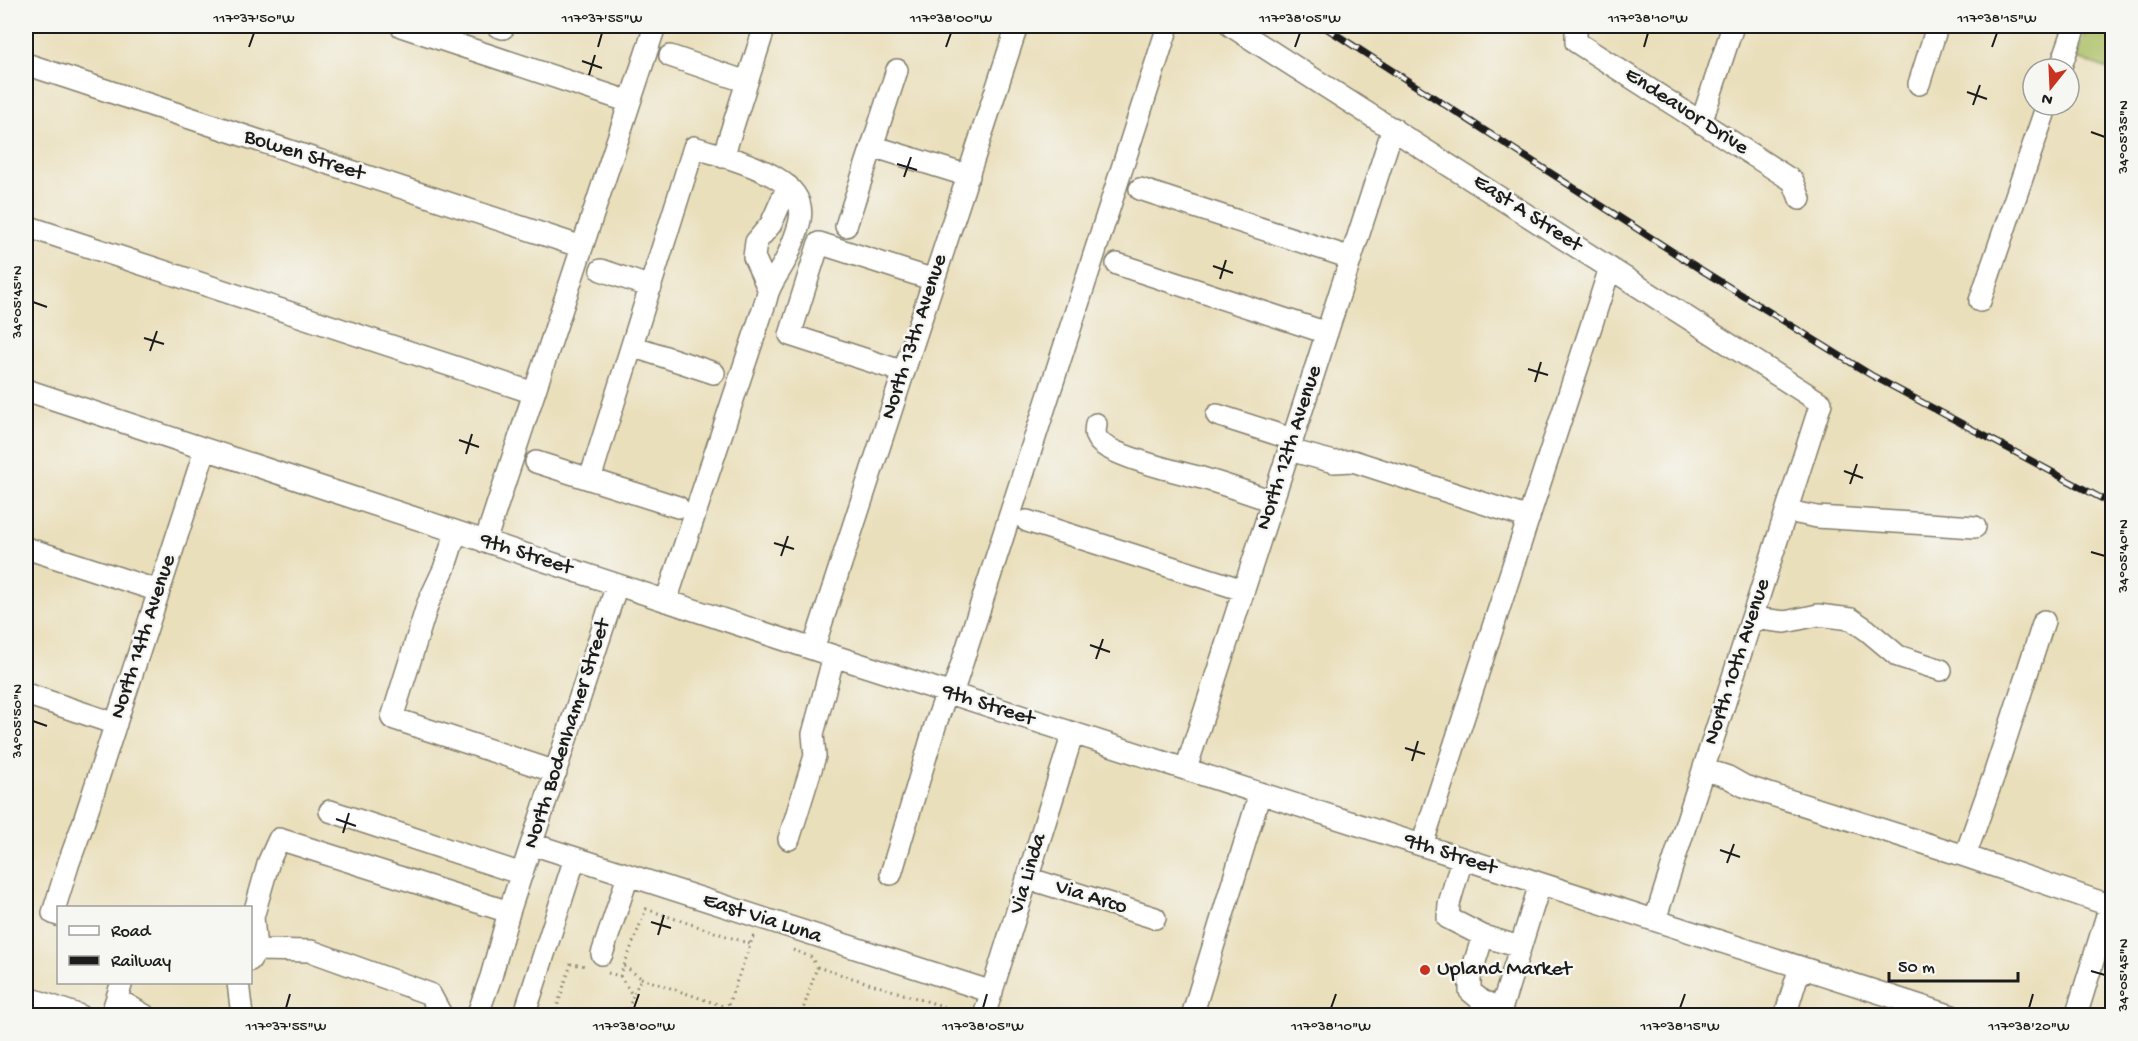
<svg xmlns="http://www.w3.org/2000/svg" width="2138" height="1041" font-family="'Gochi Hand',sans-serif">
	<style>
		.green { fill: #aabf64; stroke: #636e40; stroke-width: 1.5 }
		.lines { fill: none; stroke-linecap: round; stroke-linejoin: round }
		.minor-casing { stroke: #837e6c; stroke-width: 24 }
		.path { stroke: #837e6c; stroke-width: 3; stroke-dasharray: 1.5 4.5; stroke-linecap: butt }
		.minor { stroke: #fff; stroke-width: 21 }
		.rail-casing { stroke: #1c1c1c; stroke-width: 7 }
		.rail { stroke: #f6f6f2; stroke-width: 4.5; stroke-dasharray: 14; stroke-linecap: butt }
		.ticks { fill: none; stroke: #1c1c1c; stroke-width: 2 }
		.poi-dot { fill: #c8321e; stroke: #f6f6f2; stroke-width: 2 }
		.labels { text-anchor: middle; dominant-baseline: central; stroke-width: 5; stroke-linejoin: round; paint-order: stroke }
		.street-label { font-size: 22px; fill: #1c1c1c; stroke: #f6f6f2 }
		.poi-label { font-size: 22px; fill: #1c1c1c; stroke: #f6f6f2; text-anchor: start }
		.neatline { fill: none; stroke: #1c1c1c; stroke-width: 2 }
		.ticks-label { font-size: 15px; text-anchor: middle; fill: #1c1c1c }
	</style>
	<rect width="100%" height="100%" fill="#f6f6f2"/>
	<filter id="ink" filterUnits="userSpaceOnUse"><feTurbulence type="fractalNoise" baseFrequency=".0167" numOctaves="2"/><feDisplacementMap in="SourceGraphic" scale="12" xChannelSelector="R" yChannelSelector="G"/><feConvolveMatrix kernelMatrix="1 2 1 2 8 2 1 2 1" color-interpolation-filters="sRGB"/></filter>
	<filter id="wash" filterUnits="userSpaceOnUse"><feTurbulence type="fractalNoise" baseFrequency=".008" numOctaves="4" result="noise"/><feDisplacementMap in="SourceGraphic" scale="24" xChannelSelector="R" yChannelSelector="G"/><feGaussianBlur stdDeviation="1.35" result="paint"/><feColorMatrix in="noise" values="0 0 0 0 0 0 0 0 0 0 0 0 0 0 0 0 0 1.4 0 .05"/><feComposite in="paint" operator="in"/></filter>
	<g filter="url(#wash)">
		<rect width="100%" height="100%" fill="#eadfbb"/>
		<path class="green" d="M2087,26H2112V70L2076,58Z"/>
	</g>
	<g filter="url(#ink)">
		<g class="lines">
			<g class="minor-casing">
				<path id="minor" d="M401,26L630,102
					M497,26L503,28L505,26
					M1231,26L1821,403L1655,920
					M1576,26V42L1793,181L1800,199
					M670,56L747,82
					M26,64L582,247
					M2060,69L2075,26
					M1919,84L1937,27
					M1701,123L1733,26
					M872,146L969,176
					M723,157L765,26
					M1140,189L1351,258
					M26,226L534,393
					M846,226L897,70
					M1117,264L1327,333
					M601,270L651,287
					M768,288L754,257L756,242L771,224L788,186
					M1980,301L2047,105
					M632,346L714,373
					M904,372L790,335L819,243L934,280
					M26,390L834,656L1952,1016
					M1217,415L1292,439
					M1096,424C1095,431 1094,435 1099,441C1111,456 1181,473 1202,478C1226,485 1249,493 1272,501
					M1289,450L1334,462L1353,461L1529,518
					M536,462L678,507
					M590,479L694,147C726,158 809,174 800,220C798,232 792,244 788,255C781,272 769,282 766,300L666,601
					M1787,511L1817,517L1975,527
					M1027,521L1243,590
					M456,532L444,569L428,603L392,718L556,772
					M485,542L655,26
					M26,548L159,591
					M1752,618L1785,622L1818,615L1851,619L1867,630L1898,656L1941,670
					M813,649L1017,26
					M26,694L116,724
					M952,694L1168,26
					M1186,769L1393,128
					M1704,769L1728,777L1744,786L1965,856L2112,906
					M330,811L522,874
					M789,839L815,756L813,734L834,656
					M532,844L992,992
					M1422,845L1610,268
					M1965,856L1994,775L2044,621
					M1462,859L1449,904L1448,918L1483,936L1520,947
					M891,874L935,726L947,692
					M1027,878L1155,918
					M58,915L53,913L69,862L83,824L205,450
					M1483,936L1470,977V991L1482,1001L1501,1008
					M256,950L253,917L269,861L279,839L509,912L617,585
					M602,954L628,876
					M250,960L256,950L311,951L430,994L442,1016
					M238,982L242,1016
					M26,997L81,1016
					M117,999L146,1016
					M111,1016L122,982
					M477,1016L491,977L509,912
					M524,1016L575,858
					M984,1016L1073,733
					M1192,1016L1260,793
					M1499,1016L1540,884
					M1785,1016L1800,967
					M2076,1016L2112,899"/>
			</g>
			<path class="path" d="M793,950L811,957L817,967L801,1016
				M624,966L641,978L633,996
				M817,967L958,1011L956,1016
				M608,973L620,976L646,909L750,944
				M620,976L633,996L626,1016
				M641,978L726,1007
				M554,1016L571,964L587,966
				M724,1016L753,937H756"/>
			<use href="#minor" class="minor"/>
			<g class="rail-casing">
				<path id="rail" d="M1323,26L1687,261L1871,375L2112,504"/>
			</g>
			<use href="#rail" class="rail"/>
		</g>
	</g>
	<path class="ticks" d="M249,47L254,33M598,47L602,33M946,47L951,33M1295,47L1300,33M1644,47L1648,33M1992,47L1997,33M582,61L602,68M589,75L595,55M1967,92L1987,99M1973,105L1980,85M2091,132L2105,137M897,164L917,170M904,177L911,157M1213,266L1233,273M1220,279L1226,260M33,302L47,307M144,338L164,344M150,351L157,331M1528,369L1548,375M1535,382L1541,362M459,440L479,447M466,454L472,434M1844,471L1863,478M1850,484L1857,464M774,543L794,549M2091,552L2105,556M781,556L788,536M1090,645L1110,652M1096,659L1103,639M33,721L47,726M1405,748L1425,754M1412,761L1418,741M336,819L356,826M343,833L349,813M1720,850L1740,857M1727,863L1734,844M651,922L671,928M658,935L664,915M2091,971L2105,975M286,1008L290,994M634,1008L639,994M983,1008L987,994M1331,1008L1336,994M1680,1008L1685,994M2029,1008L2033,994"/>
	<circle class="poi-dot" cx="1425" cy="970" r="6"/>
	<g class="labels">
		<g class="street-label">
			<text transform="translate(1686 112) rotate(33)">Endeavor Drive</text>
			<text transform="translate(304 156) rotate(18)">Bowen Street</text>
			<text transform="translate(1527 214) rotate(33)">East A Street</text>
			<text transform="translate(915 337) rotate(-72)">North 13th Avenue</text>
			<text transform="translate(1290 448) rotate(-72)">North 12th Avenue</text>
			<text transform="translate(526 555) rotate(18)">9th Street</text>
			<text transform="translate(144 637) rotate(-72)">North 14th Avenue</text>
			<text transform="translate(1738 662) rotate(-72)">North 10th Avenue</text>
			<text transform="translate(988 706) rotate(18)">9th Street</text>
			<text transform="translate(568 734) rotate(-72)">North Bodenhamer Street</text>
			<text transform="translate(1450 855) rotate(18)">9th Street</text>
			<text transform="translate(1029 874) rotate(-73)">Via Linda</text>
			<text transform="translate(1091 898) rotate(17)">Via Arco</text>
			<text transform="translate(762 919) rotate(18)">East Via Luna</text>
		</g>
		<g class="poi-label">
			<text x="1437" y="970">Upland Market</text>
		</g>
	</g>
	<rect width="2138" height="1041" fill="none" stroke="#f6f6f2" stroke-width="66"/>
	<rect x="57" y="906" width="195" height="78" fill="#f6f6f2" stroke="#9f9f9c" stroke-width="1.5"/>
	<rect x="69" y="926" width="30" height="9" fill="#ffffff" stroke="#9f9f9c" stroke-width="1.5"/>
	<text x="111" y="936" font-size="18" fill="#1c1c1c">Road</text>
	<rect x="69" y="956" width="30" height="9" fill="#1c1c1c" stroke="#9f9f9c" stroke-width="1.5"/>
	<text x="111" y="966" font-size="18" fill="#1c1c1c">Railway</text>
	<g transform="translate(2051 87) rotate(198)"><circle r="28" fill="#f6f6f2" stroke="#9f9f9c" stroke-width="1.5"/>
	<path d="M0-4.5L10 22L0 15L-10 22Z" fill="#c8321e"/>
	<text y="-9" font-size="16" font-weight="bold" text-anchor="middle" fill="#1c1c1c">N</text>
	</g>
	<path d="M1889 972v9h129v-9" fill="none" stroke="#1c1c1c" stroke-width="3"/>
	<text x="1898" y="972" font-size="18" fill="#1c1c1c" stroke="#f6f6f2" stroke-width="4.5" paint-order="stroke">50 m</text>
	<rect x="33" y="33" width="2072" height="975" class="neatline"/>
	<g class="ticks-label">
		<text x="254" y="22">117°37'50"W</text>
		<text x="602" y="22">117°37'55"W</text>
		<text x="951" y="22">117°38'00"W</text>
		<text x="1300" y="22">117°38'05"W</text>
		<text x="1648" y="22">117°38'10"W</text>
		<text x="1997" y="22">117°38'15"W</text>
		<text transform="translate(2122 137) rotate(-90)" y="5">34°05'35"N</text>
		<text transform="translate(16 302) rotate(-90)" y="5">34°05'45"N</text>
		<text transform="translate(2122 556) rotate(-90)" y="5">34°05'40"N</text>
		<text transform="translate(16 721) rotate(-90)" y="5">34°05'50"N</text>
		<text transform="translate(2122 975) rotate(-90)" y="5">34°05'45"N</text>
		<text x="286" y="1030">117°37'55"W</text>
		<text x="634" y="1030">117°38'00"W</text>
		<text x="983" y="1030">117°38'05"W</text>
		<text x="1331" y="1030">117°38'10"W</text>
		<text x="1680" y="1030">117°38'15"W</text>
		<text x="2029" y="1030">117°38'20"W</text>
	</g>
</svg>
